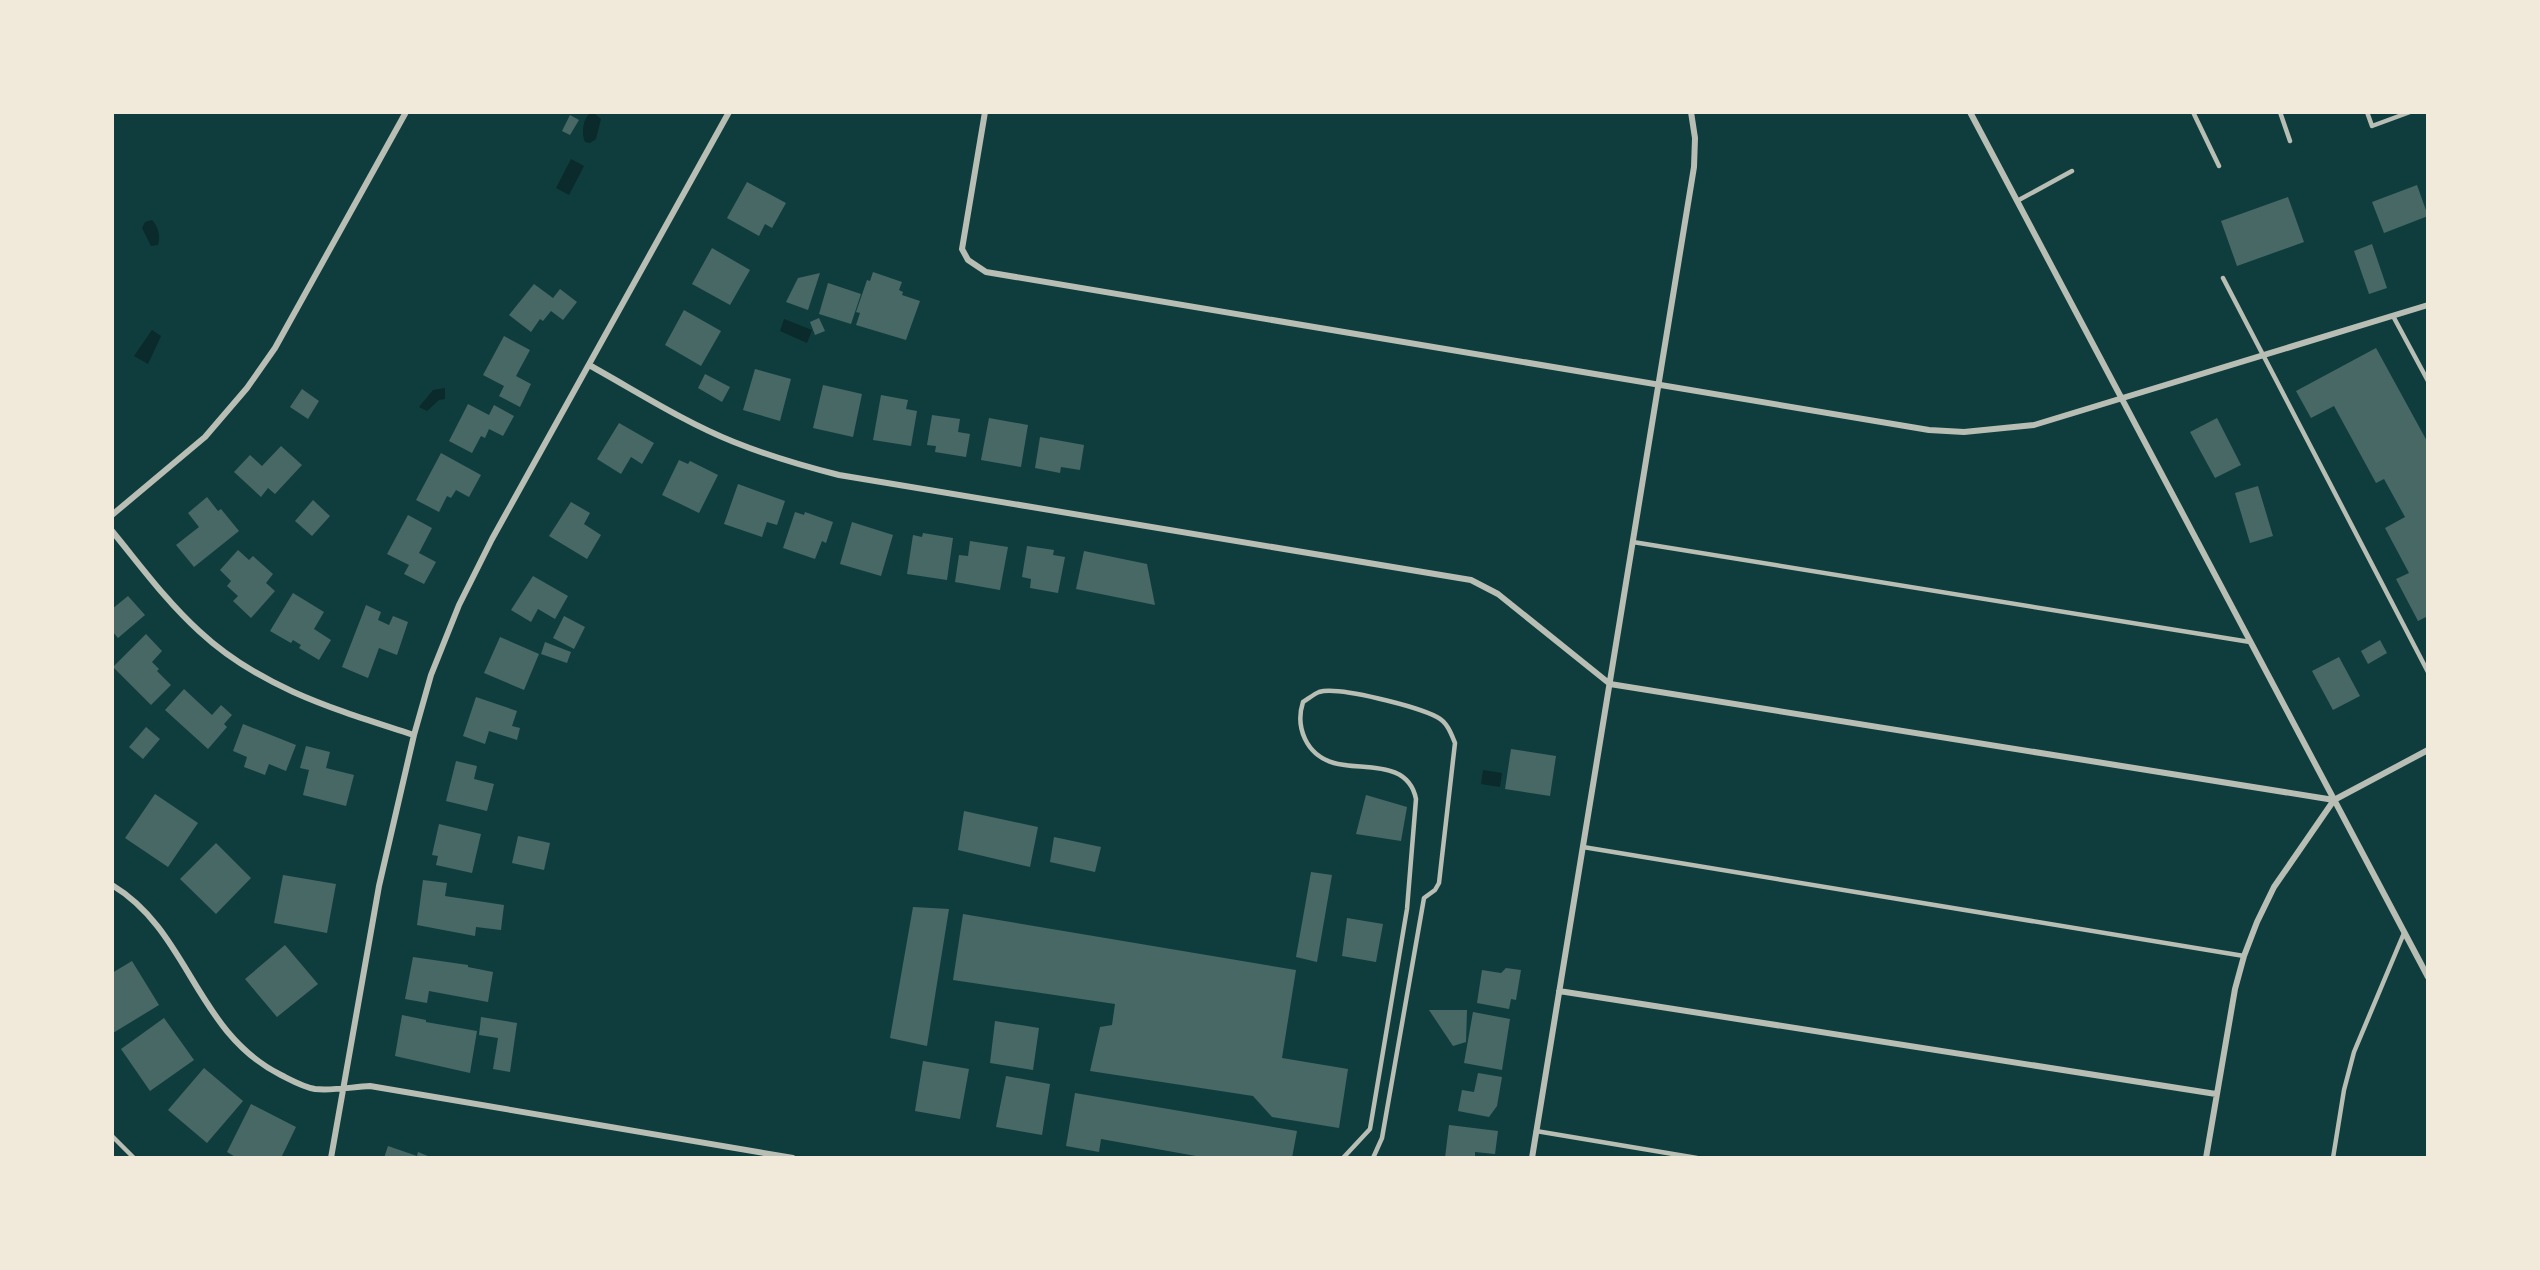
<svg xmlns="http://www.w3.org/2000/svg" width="2540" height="1270" font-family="'Roboto Condensed',sans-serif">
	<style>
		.water { fill: #0a2a2b }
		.building { fill: #486865 }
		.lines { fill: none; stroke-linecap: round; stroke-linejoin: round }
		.service { stroke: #b8beb3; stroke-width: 4.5 }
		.minor { stroke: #b8beb3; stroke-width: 6 }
	</style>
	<rect width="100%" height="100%" fill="#0f3d3e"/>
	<path class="water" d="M589,114H595L601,119L596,139L590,143L585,142C581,134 583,120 589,114Z
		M571,159L584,166L569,195L556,188Z
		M152,220C158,226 161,237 158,245L151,246L142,228L145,222Z
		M784,319L812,330L807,343L780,331Z
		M152,330L161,336L148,364L134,356Z
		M445,388V399L439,400L427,411L419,407L433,390Z
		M1483,770L1502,773L1500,787L1481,784Z"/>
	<path class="building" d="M570,115L579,120L570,135L562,131Z
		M747,182L786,203L772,228L765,224L759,236L727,218Z
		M2417,185L2428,216L2384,233L2372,202Z
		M2288,197L2304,242L2237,266L2221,221Z
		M2372,244L2387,288L2369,294L2354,251Z
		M712,248L750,270L730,305L692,284Z
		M873,272L902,282L899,290L903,292L902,295L920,301L906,340L856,325L860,313L856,312L867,280L870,281Z
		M820,273L808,310L786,302L798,278Z
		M828,283L861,294L851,324L819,314Z
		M534,284L553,298L560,289L577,302L563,320L551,311L543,321L540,319L531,332L509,315Z
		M684,310L721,331L701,366L665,345Z
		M819,318L825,331L815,335L810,322Z
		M504,336L530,350L516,376L531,384L520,407L499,396L504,386L483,375Z
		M2376,348L2428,443V616L2418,621L2396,579L2409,573L2385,528L2405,517L2384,479L2376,483L2334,406L2311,418L2296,391Z
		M755,369L791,379L780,421L743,410Z
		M705,374L730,387L722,402L698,388Z
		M823,385L862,394L853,437L813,428Z
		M302,389L319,401L308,419L290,407Z
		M881,395L908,400L906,409L917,411L911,446L873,440Z
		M468,404L489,415L494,405L514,416L503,436L489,429L485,438L481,436L472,453L449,441Z
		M932,415L960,419L958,432L970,434L966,457L935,452L936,446L927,445Z
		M989,418L1028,425L1021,467L981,460Z
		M2217,418L2241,465L2215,478L2190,432Z
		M619,423L654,443L642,464L631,457L621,474L597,459Z
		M1040,437L1084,445L1080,470L1061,467L1060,473L1035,468Z
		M281,446L302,465L275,494L268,488L261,497L234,472L250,455L262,466Z
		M441,453L481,475L469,497L456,490L451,498L447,496L439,512L416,500Z
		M679,460L688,464L690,461L718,475L699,513L662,495Z
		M738,484L785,501L777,525L767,522L762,537L724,524Z
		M2258,486L2273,536L2250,543L2235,493Z
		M207,497L218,511L221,509L239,531L194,567L176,545L199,527L188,513Z
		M313,500L330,516L312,536L295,521Z
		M571,502L590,513L584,524L601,535L587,559L549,536Z
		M795,512L804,515L805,512L833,522L826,543L822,541L815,559L783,548Z
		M408,515L432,528L419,553L436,562L424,584L404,574L409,565L387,554Z
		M852,522L893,535L881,576L840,564Z
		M923,533L953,538L947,580L907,574L913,535L922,537Z
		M970,541L1008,547L1000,590L955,582L959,555L968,556Z
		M1027,546L1054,550L1053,555L1065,557L1058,593L1030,588L1031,579L1022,577Z
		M238,550L249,560L253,556L273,574L266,583L275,591L251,618L233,601L238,596L227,586L231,581L220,570Z
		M1084,551L1147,564L1155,605L1076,589Z
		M533,576L568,596L555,619L538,609L531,622L511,610Z
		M293,593L324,612L314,629L331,640L319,660L299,648L301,645L293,640L291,643L270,631Z
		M128,596L145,615L118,638L112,631V609Z
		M366,605L381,612L378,620L389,625L393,616L408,622L397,655L379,648L368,678L342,667Z
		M564,616L585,627L574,649L553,638Z
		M146,634L162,651L152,662L159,669L157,671L171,685L151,705L113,667Z
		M500,637L539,654L524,690L484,673Z
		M2380,640L2387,653L2368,664L2361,651Z
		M545,642L571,652L567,663L541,654Z
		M2339,657L2360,696L2333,710L2312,671Z
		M184,689L212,715L221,705L232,715L224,724L227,727L208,749L165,710Z
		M476,697L517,711L512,726L520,728L517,740L489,731L485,744L463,736Z
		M243,724L296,745L286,771L269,764L265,775L244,767L247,757L233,751Z
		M146,727L160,739L143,759L129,747Z
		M306,746L330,752L326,768L354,775L346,806L303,795L309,770L300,768Z
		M1511,749L1556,756L1550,796L1505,789Z
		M456,761L477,766L474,779L494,784L487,811L446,801Z
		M155,794L198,823L168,867L125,838Z
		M1366,795L1407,807L1401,841L1356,834Z
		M964,811L1038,827L1030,867L958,850Z
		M439,824L481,834L472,873L436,865L438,856L432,855Z
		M518,836L550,843L544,870L512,863Z
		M1054,837L1101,847L1095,872L1050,862Z
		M216,843L251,878L216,914L180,879Z
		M1311,872L1332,875L1317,962L1296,957Z
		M283,875L336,884L327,933L274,923Z
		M423,880L447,883L445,896L504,905L501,930L476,927L475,936L417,925Z
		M913,907L949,909L927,1046L890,1038Z
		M963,914L1296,970L1282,1058L1348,1069L1339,1128L1272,1117L1253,1096L1090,1071L1100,1027L1112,1025L1115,1004L953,980Z
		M1347,918L1383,924L1376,962L1342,956Z
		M285,945L318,984L277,1017L245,979Z
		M413,957L468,965V967L493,972L488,1002L429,991L427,1003L405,999Z
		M132,961L159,1005L113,1033L112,973Z
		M1506,968L1521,970L1516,1000L1511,999L1509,1009L1477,1003L1482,970L1501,973Z
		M1429,1010H1467L1466,1042L1453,1046Z
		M1473,1012L1510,1019L1502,1070L1464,1063Z
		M402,1015L426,1020V1022L477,1031L470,1073L395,1056Z
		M481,1017L517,1023L510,1072L493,1069L498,1038L479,1035Z
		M164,1018L194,1060L150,1091L121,1049Z
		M995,1021L1039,1028L1033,1070L990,1063Z
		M923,1061L969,1069L960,1119L915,1111Z
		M204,1068L243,1101L207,1143L168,1110Z
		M1478,1073L1502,1077L1497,1106L1489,1117L1458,1111L1462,1090L1474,1092Z
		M1006,1076L1050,1084L1042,1135L996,1127Z
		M1075,1093L1297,1131L1292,1158H1207L1101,1139L1099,1152L1066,1146Z
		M251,1104L296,1127L281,1158H237L227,1152Z
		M1449,1125L1498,1131L1495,1154L1475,1152V1158H1445Z
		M388,1146L417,1156L418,1152L433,1158H384Z"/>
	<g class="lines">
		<path class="service" d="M2193,112L2219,166
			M2280,112L2290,141
			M2367,112L2372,126L2410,112
			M2017,201L2072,171
			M2223,278L2428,672
			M2393,316L2428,381
			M1633,542L2250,642
			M1583,847L2244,956
			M1536,1131L1697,1158
			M112,1136L134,1158
			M1343,1158L1370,1129L1407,909L1416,799C1408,759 1362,771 1334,763C1306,755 1295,727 1303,702C1308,699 1314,694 1319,692C1339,686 1418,707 1437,717C1447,722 1451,733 1455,743L1439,883L1435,890L1424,898L1382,1138L1373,1158
			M2333,1158L2344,1090L2354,1052L2404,933"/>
		<path class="minor" d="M985,112L962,249L968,260L986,272L1929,430L1964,432L2034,425L2428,305
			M1970,112L2428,977
			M589,365C636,391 684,422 734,442C769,456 803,466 839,475L1471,580L1498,594L1610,684L2334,800
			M112,515L205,437L247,388L275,348L406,112
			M112,531C140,565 166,601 199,631C260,688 337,710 414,735
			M112,885C190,932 195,1032 281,1075C291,1080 303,1087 315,1089C332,1091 352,1087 370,1086L793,1158
			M1559,991L2216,1094
			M331,1158L379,886L414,735L431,675L459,605L492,539L729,112
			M1532,1158L1694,167L1695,138L1691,112
			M2206,1158L2235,989L2244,956L2257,922L2274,887L2334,800L2428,750"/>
	</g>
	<rect width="2540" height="1270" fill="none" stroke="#f1e9da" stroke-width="228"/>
</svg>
